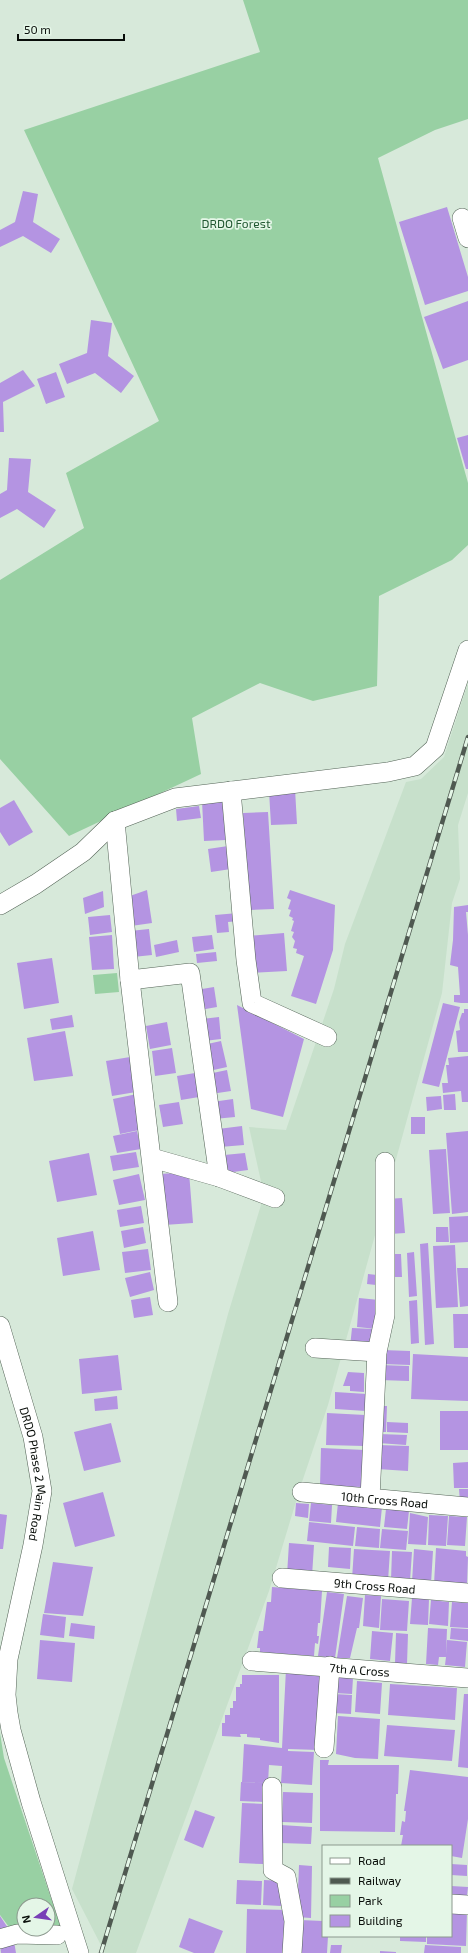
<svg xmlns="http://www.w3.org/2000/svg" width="468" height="1953" font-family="'Exo 2',sans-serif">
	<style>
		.built { fill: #c7e0cb }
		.green { fill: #98d0a3 }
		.building { fill: #b494e2 }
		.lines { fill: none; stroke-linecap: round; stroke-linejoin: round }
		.minor-casing { stroke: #546457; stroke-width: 20 }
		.minor { stroke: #fff; stroke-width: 19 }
		.rail-casing { stroke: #4f5951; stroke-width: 4.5 }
		.rail { stroke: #e4f6e7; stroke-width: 3; stroke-dasharray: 9; stroke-linecap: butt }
		.labels { text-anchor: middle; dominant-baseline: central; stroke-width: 3.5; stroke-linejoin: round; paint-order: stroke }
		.park-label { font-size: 12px; fill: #215831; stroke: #e4f6e7 }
		.street-label { font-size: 12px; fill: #080d09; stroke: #e4f6e7 }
	</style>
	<rect width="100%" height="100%" fill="#d7e9da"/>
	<path class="built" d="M468,683V793L458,825L460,879L452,903L442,993L328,1405L301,1485L269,1591L136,1953H105L72,1889L228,1314L264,1195L249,1127L286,1130L334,989L345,944L406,782L421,779L444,757Z"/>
	<path class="green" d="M243,0H468V119L435,130L378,158L468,483V545L452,560L379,596L377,686L313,701L260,683L192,718L201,774L69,836L0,759V580L84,528L66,473L159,421L24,130L260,52Z
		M117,973L119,992L95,994L93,975Z
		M0,1733L4,1758L61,1928H48V1905H24V1927H9L0,1915Z"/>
	<path class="building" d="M23,191L38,194L33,222L60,239L51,253L23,236L0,247V230L15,222Z
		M447,207L468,277V291L425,305L399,222Z
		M468,301V360L443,369L424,317Z
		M91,320L112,323L108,356L134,376L121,393L95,373L67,384L59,364L87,353Z
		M23,370L35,386L3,402L4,432H0V383Z
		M56,372L65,397L46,404L37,379Z
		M468,435V469H466L457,438Z
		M9,458L31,459L28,492L56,510L44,528L17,509L0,518V494L7,490Z
		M295,789L297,824L271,825L269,791Z
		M14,800L33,832L9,846L0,832V808Z
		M225,800L226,840L204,841L202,801Z
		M199,806L201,818L177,821L176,809Z
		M268,812L274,909L249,910L243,813Z
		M228,846L231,869L211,872L208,849Z
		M147,890L152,923L131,926L127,897Z
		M290,890L335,905L333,950L316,1004L291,996L304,956L296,953L297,949L293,948L295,941L292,937L294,932L291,931L294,921L292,920L293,918L289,916L291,910L288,909L291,900L287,898Z
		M103,891L104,907L85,914L83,898Z
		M468,905V912H466L468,935V1003H461L454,1002V995H460L458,967L450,965L453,940L454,907Z
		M238,913L239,921L228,922L229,932L217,933L215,915Z
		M110,915L112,932L90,935L88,917Z
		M149,929L152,955L133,957L130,931Z
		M284,933L287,971L250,973L247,936Z
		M112,935L114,969L92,970L89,937Z
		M212,935L214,949L194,952L192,937Z
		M177,940L179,952L156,957L154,945Z
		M216,952L217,961L197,963L196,954Z
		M52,958L59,1003L24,1009L17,963Z
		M214,987L217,1007L200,1010L196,990Z
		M443,1003L460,1007L439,1087L422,1083Z
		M237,1005L304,1039L283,1117L251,1109Z
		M464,1009H468V1052H458L456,1031L460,1030L459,1022L462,1013H464Z
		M72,1015L74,1027L52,1030L50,1019Z
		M219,1017L221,1039L204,1041L202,1019Z
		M167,1022L171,1045L150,1049L146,1026Z
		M65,1031L73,1076L34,1081L27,1038Z
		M221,1041L227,1067L209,1071L203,1045Z
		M172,1048L176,1073L155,1076L152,1051Z
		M468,1056V1102H462L461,1091L443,1093L442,1083H448L446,1065H449L448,1058Z
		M130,1057L136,1092L112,1096L106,1061Z
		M227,1070L231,1091L211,1094L208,1074Z
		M201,1072L205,1096L181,1100L177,1076Z
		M137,1094L144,1129L120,1134L113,1099Z
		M455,1094L456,1110H444L443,1095Z
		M441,1096L442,1109L427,1111L426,1097Z
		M233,1099L235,1117L214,1119L212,1102Z
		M179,1102L183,1124L163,1127L159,1105Z
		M411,1117H425V1134H411Z
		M242,1126L244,1145L220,1147L218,1129Z
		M137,1131L141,1149L117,1153L113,1136Z
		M468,1131V1212L452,1214L446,1133Z
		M446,1149L450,1213L433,1214L429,1150Z
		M136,1152L139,1167L113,1171L110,1156Z
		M89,1153L97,1195L57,1202L49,1161Z
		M245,1153L248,1170L226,1173L224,1155Z
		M189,1172L193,1223L164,1225L160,1174Z
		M139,1174L145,1200L119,1205L113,1180Z
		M402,1198L405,1233L390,1234L387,1199Z
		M141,1206L144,1223L120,1227L117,1210Z
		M468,1216V1242L450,1243L449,1217Z
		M143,1227L146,1243L124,1248L121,1231Z
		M436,1227H448L449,1242H436Z
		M93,1231L100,1270L63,1276L57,1238Z
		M428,1243L434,1344L425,1345L420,1244Z
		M455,1245L458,1307L436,1308L433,1246Z
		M148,1249L151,1270L125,1273L122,1252Z
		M414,1252L417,1296L409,1297L407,1253Z
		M393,1254H401L402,1277H394Z
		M457,1268H468V1306L460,1307Z
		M150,1272L154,1290L130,1297L125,1278Z
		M368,1274L377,1275L376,1285L367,1284Z
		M150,1297L153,1315L134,1318L131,1300Z
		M359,1298L379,1300L377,1329L357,1327Z
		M417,1300L419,1343L411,1344L409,1301Z
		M453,1314H468V1348H454Z
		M352,1328L374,1329L373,1348L350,1347Z
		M382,1350L410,1351V1365L381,1364Z
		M413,1354L468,1357V1401L411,1399Z
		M118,1355L122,1390L82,1394L79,1359Z
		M380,1365L409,1366V1381L380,1380Z
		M348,1372L364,1373V1392L350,1391V1386H343Z
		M335,1392L367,1394L366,1411L335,1409Z
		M117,1396L118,1409L95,1411L94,1399Z
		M378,1406H387L386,1432H377Z
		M440,1411H468V1450H440Z
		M327,1413L365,1415L364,1446L326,1445Z
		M387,1422L408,1423V1433L387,1432Z
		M111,1423L121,1462L84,1471L74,1432Z
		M379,1434L407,1435L406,1445L378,1443Z
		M378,1445L409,1446L408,1471L377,1469Z
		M321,1448L365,1450L363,1487L320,1486Z
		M468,1462V1488H454L453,1463Z
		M459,1489H468V1502H460Z
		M103,1492L115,1536L75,1547L63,1503Z
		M296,1503L309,1504L308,1518L295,1516Z
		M311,1503L332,1505L331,1523L309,1521Z
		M338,1503L382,1507L380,1527L336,1522Z
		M386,1509L409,1511L407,1529L384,1527Z
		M410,1513L428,1517L426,1545L408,1544Z
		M0,1514L7,1515L3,1549H0Z
		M429,1515L448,1516L446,1546L428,1545Z
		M449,1516L467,1517L465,1546L447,1545Z
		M309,1522L355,1527L353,1546L307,1541Z
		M357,1527L380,1529L379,1548L355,1546Z
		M382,1529L408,1531L406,1550L380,1548Z
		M289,1543L314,1545L312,1576L287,1575Z
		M329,1547L351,1548L350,1569L328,1567Z
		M436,1548L466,1551V1556L468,1557L467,1586L434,1584Z
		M354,1549L390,1551L388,1581L352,1579Z
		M414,1549L433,1551L431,1584L412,1582Z
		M392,1551L412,1552L410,1581L391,1580Z
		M53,1562L93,1567L83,1616L44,1613Z
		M272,1587L322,1591L320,1623H318L317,1636H319L318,1644L315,1643L314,1656L260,1652V1648H257L259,1631H263L267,1602H271Z
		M327,1592L344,1594L335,1658L318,1656Z
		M365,1595L381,1596L379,1628L363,1626Z
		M347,1596L363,1598L359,1628H357L350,1658H337Z
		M412,1598L429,1599L428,1625L410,1624Z
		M382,1599L409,1601L407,1631L380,1630Z
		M431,1600L449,1602L448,1626L429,1624Z
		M452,1602L468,1603V1628L450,1627Z
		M43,1614L66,1617L64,1638L40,1635Z
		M71,1623L95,1626L94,1639L69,1636Z
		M428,1628L447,1629L446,1655L447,1640L467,1642L465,1667L445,1665L446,1657H439L438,1665L426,1664Z
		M451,1628L468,1629V1641L450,1639Z
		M372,1631L393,1633L390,1661L370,1659Z
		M396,1633L408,1634L407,1664L395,1663Z
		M40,1640L75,1643L72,1682L37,1679Z
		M286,1669L322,1671L318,1750L288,1749V1751L314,1752L312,1785L281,1783L282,1766L269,1765L268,1783L242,1782L244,1744L282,1748Z
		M242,1675H279V1743L260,1740V1738L247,1737V1734H240L241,1737L222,1736V1723H225V1715H230V1708H233V1701H236V1687H240V1684H242Z
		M335,1677L353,1678L352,1694L334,1693Z
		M357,1681L382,1683L380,1714L355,1712Z
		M390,1684L457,1688L455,1720L388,1715Z
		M334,1694L352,1695L351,1714L333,1713Z
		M464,1694H468V1768L458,1767Z
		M338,1716L380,1719L378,1759L355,1758L336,1754Z
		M387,1725L455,1730L452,1761L384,1756Z
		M320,1760H329L328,1765H399L398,1794H396L395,1832L320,1831Z
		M410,1770L468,1777V1819L462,1858L451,1856V1846H401L403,1835H400L402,1821L405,1822L406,1811H404Z
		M241,1782L265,1783L264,1802L240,1801Z
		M283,1792L313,1793L312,1823L282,1822Z
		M242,1803L266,1804L263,1864L239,1863Z
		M195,1810L215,1817L203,1848L184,1840Z
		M281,1825L312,1827L311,1844L280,1843Z
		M451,1864L467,1865V1876L451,1875Z
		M299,1865L312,1866L311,1918L297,1917Z
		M237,1880L262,1881L261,1905L236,1904Z
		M264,1880L282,1881L281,1906L263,1905Z
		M451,1886L468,1887L467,1896H451Z
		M247,1909L288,1910L287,1953H246Z
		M451,1910L467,1911L466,1946L427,1944V1936H451Z
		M0,1916L8,1928L0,1931Z
		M189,1918L223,1931L214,1953H194L179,1947Z
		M300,1920L323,1921V1936H328L327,1953H298Z
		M400,1936H426V1942L400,1941Z
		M14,1941L16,1953H1L0,1945Z
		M331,1945H342L341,1953H330Z
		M425,1945L461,1947V1953H424Z
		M380,1951L396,1952V1953H380Z"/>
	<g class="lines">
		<g class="minor-casing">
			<g id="minor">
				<path d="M462,218L468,238"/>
				<path d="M231,791L246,960L252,1003L327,1037"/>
				<path d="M115,821L130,980L168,1302"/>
				<path d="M0,905L36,884L83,852L115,821L175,798L388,772L415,766L435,748L468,650"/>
				<path d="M130,980L190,973L219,1177"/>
				<path d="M152,1158L219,1177L275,1198"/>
				<path id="s1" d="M0,1326L33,1437L42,1491L33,1545L8,1659L6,1695L8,1713L11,1730L31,1802L79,1953"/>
				<path d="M315,1348L377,1352"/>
				<path id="s2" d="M302,1492L468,1507"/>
				<path d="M370,1498L377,1352L385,1315V1162"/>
				<path id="s3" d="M282,1578L468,1593"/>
				<path id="s4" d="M252,1661L468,1678"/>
				<path d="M324,1748L330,1666"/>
				<path d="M272,1787L273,1870L286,1877L294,1921L292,1953"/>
				<path d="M451,1904L468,1905"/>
				<path d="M0,1939L17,1934L57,1935"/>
			</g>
		</g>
		<use href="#minor" class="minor"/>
		<g class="rail-casing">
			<path id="rail" d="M101,1953L468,737"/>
		</g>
		<use href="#rail" class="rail"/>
	</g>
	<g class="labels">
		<g class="park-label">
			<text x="236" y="223">DRDO Forest</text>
		</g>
		<g class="street-label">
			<text stroke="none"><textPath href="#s1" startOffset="153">DRDO Phase 2 Main Road</textPath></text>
			<text stroke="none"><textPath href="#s2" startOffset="83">10th Cross Road</textPath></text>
			<text stroke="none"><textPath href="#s3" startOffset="93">9th Cross Road</textPath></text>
			<text stroke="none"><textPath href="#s4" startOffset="108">7th A Cross</textPath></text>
		</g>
	</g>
	<rect x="322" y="1845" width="130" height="92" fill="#e4f6e7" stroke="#8c998e"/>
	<rect x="330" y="1858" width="20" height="6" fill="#ffffff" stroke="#8c998e"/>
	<text x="358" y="1865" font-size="12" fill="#080d09">Road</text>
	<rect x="330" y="1878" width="20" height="6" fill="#4f5951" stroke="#8c998e"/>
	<text x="358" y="1885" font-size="12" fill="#080d09">Railway</text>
	<rect x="330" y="1895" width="20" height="12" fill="#98d0a3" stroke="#8c998e"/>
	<text x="358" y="1905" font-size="12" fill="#080d09">Park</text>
	<rect x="330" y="1915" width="20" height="12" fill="#b494e2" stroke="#8c998e"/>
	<text x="358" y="1925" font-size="12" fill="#080d09">Building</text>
	<g transform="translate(36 1917) rotate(257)"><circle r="19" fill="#e4f6e7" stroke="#8c998e"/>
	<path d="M0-3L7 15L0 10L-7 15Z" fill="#783fb6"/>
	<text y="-6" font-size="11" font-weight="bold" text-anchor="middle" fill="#080d09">N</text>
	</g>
	<path d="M18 34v6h106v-6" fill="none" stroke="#080d09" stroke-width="2"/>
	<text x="24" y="34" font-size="12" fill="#080d09" stroke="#e4f6e7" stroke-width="3" paint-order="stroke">50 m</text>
</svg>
